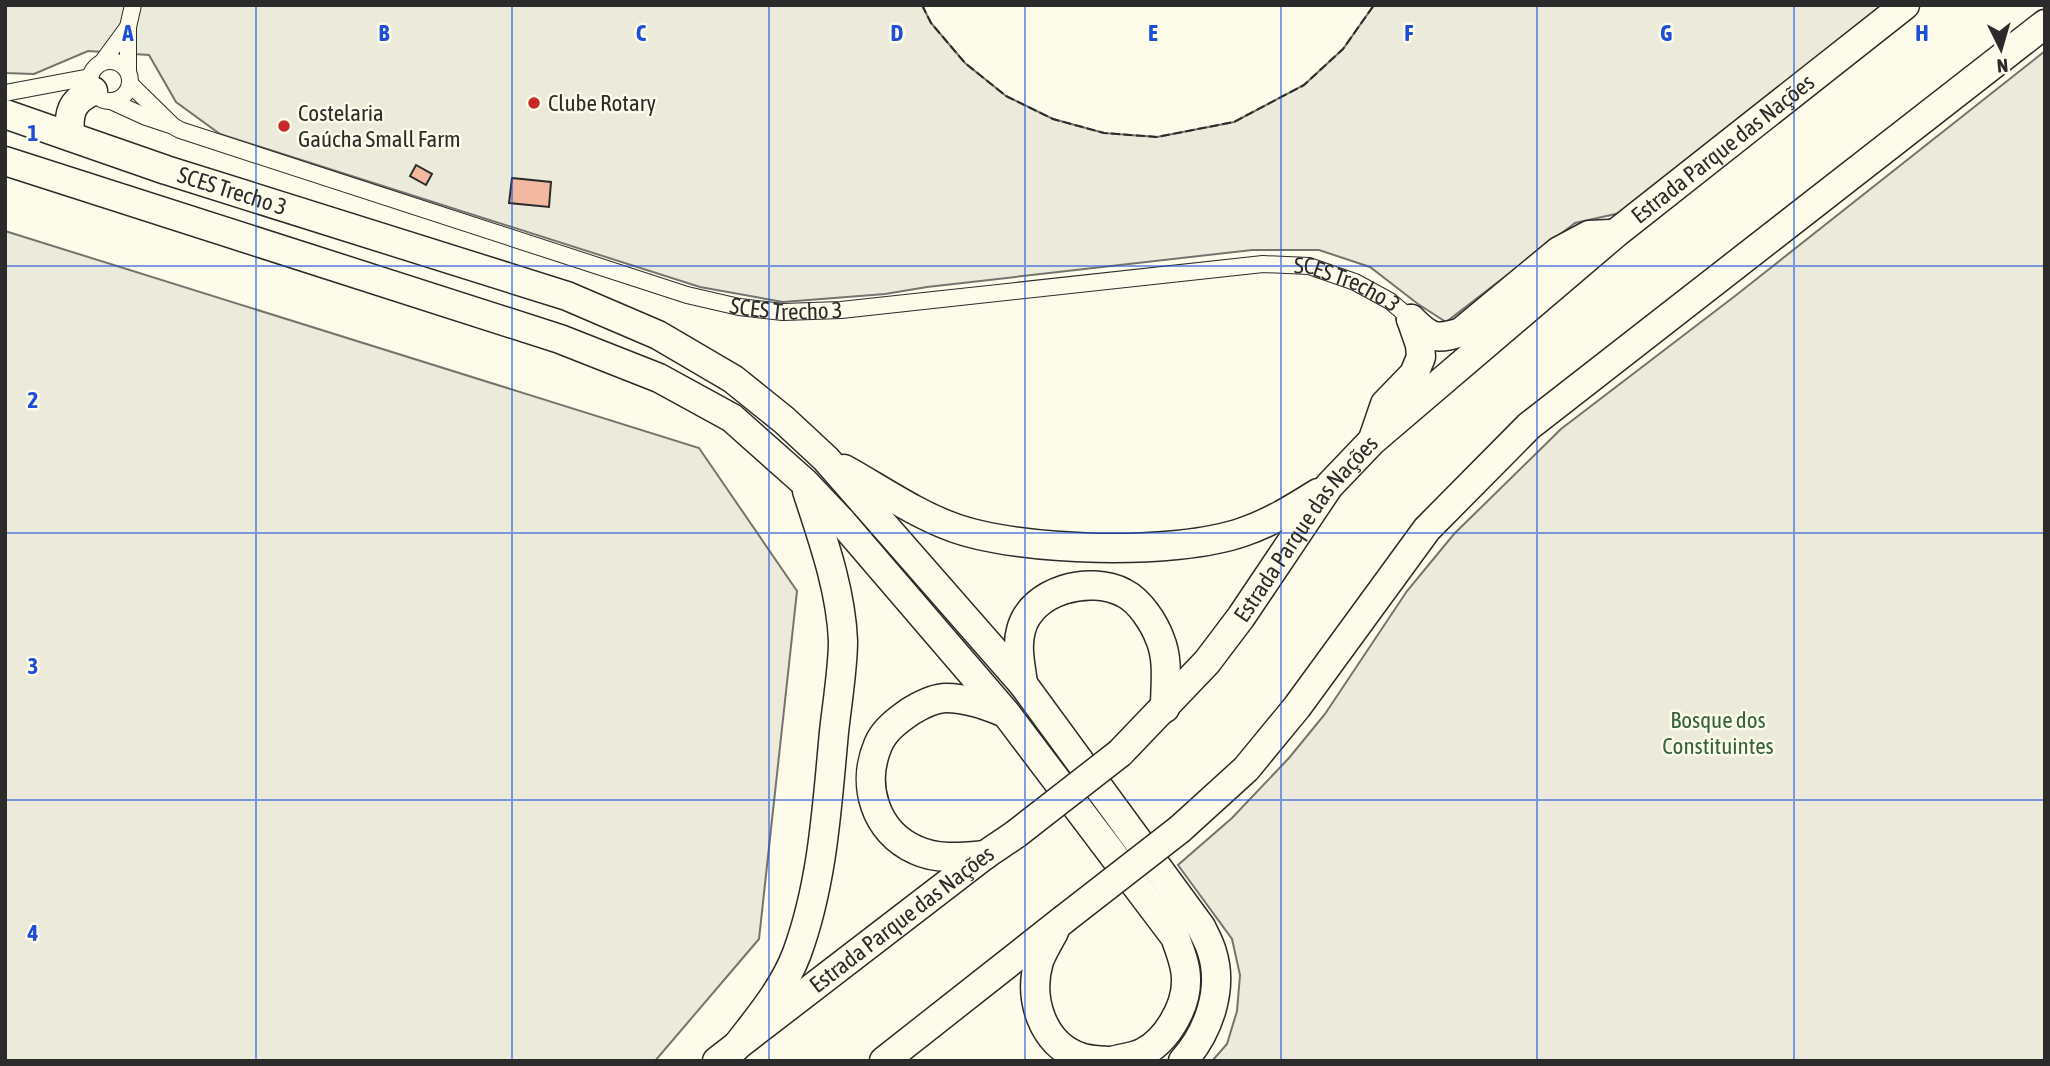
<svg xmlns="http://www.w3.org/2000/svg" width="2050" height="1066" font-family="'Asap Condensed',sans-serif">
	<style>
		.green { fill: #ecebdb; stroke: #74746e; stroke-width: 2 }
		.building { fill: #f2b8a0; stroke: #2b2b2b; stroke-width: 2 }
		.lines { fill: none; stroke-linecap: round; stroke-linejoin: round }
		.street-casing { stroke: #2b2b2b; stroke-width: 18 }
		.highway-casing { stroke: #2b2b2b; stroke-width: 31 }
		.street { stroke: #fdfbea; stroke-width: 16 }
		.highway { stroke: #fdfbea; stroke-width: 28 }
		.highway-bridge-casing { stroke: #2b2b2b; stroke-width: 31; stroke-linecap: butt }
		.highway-bridge { stroke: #fdfbea; stroke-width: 28 }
		.fence { stroke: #2b2b2b; stroke-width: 2; stroke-dasharray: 9 3.5; stroke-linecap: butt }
		.grid { fill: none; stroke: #1d4ed8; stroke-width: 2; stroke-opacity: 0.55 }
		.poi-dot { fill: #c62828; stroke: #fdfbea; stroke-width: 2.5 }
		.labels { text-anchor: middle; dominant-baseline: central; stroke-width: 5; stroke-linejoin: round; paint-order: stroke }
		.poi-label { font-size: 23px; fill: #2b2b2b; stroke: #fdfbea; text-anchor: start }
		.street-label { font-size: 23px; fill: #2b2b2b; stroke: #fdfbea }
		.park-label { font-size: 23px; fill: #34623c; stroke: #fdfbea }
		.grid-label { font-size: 23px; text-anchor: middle; font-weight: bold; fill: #1d4ed8; stroke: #fdfbea; stroke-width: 5; stroke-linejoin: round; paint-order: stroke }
	</style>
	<rect width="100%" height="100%" fill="#fdfbea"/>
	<path class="green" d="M5,5H922L931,23L965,63L1006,96L1053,119L1104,133L1157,137L1234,122L1304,85L1343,49L1374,5H1882L1620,213L1575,223L1446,322L1418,304L1370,267L1319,250H1252L927,287L885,294L783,302L700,287L220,134L176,102L149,55L88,51L34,74L5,73Z
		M2045,51V1061H1212L1227,1044L1237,1011L1240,975L1232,939L1178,865L1232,818L1289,758L1325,714L1407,591L1454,534L1561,429L1735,296Z
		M5,231L699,448L797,591L759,939L655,1061H5Z"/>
	<path class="building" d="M416,165L432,174L426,185L410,176Z
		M512,178L551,182L549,207L509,203Z"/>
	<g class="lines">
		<g class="street-casing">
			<g id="street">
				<circle cx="110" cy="81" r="20"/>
				<path d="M103,61L128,27"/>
				<path d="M128,70V27L133,5"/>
				<path d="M130,84L171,124"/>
				<path d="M5,93L90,77"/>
				<path id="s1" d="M111,101L146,117L173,126L180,130L687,295L739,307L783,312L841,310L1263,264L1309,266L1355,282L1390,301L1411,319"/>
			</g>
		</g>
		<g class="highway-casing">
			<g id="highway">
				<path id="s2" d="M5,114L166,170L567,296L658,335L733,379L784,420L826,459L1023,684L1201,927C1205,935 1210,944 1212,952C1224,990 1208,1033 1183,1061"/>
				<path d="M70,136C68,113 71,101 93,91"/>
				<path d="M5,161L560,339L659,378L732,418L804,482L842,522L1005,712L1175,937C1180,951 1186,965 1186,979C1187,1006 1167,1040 1144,1052C1135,1057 1122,1058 1112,1061"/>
				<path d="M1411,319C1429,337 1435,341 1461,332L1559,251L1589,235L1610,234"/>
				<path d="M1374,436L1385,404L1414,374L1421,357L1420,345L1411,319"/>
				<path d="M844,469C880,489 914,513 952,527C1019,552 1175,556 1243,532C1270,523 1294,508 1318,493"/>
				<path d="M1023,684C1021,666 1016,648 1021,630C1031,590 1090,575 1124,593C1140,601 1154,623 1160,639C1169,660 1165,686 1165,708"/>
				<path id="s3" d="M1120,753L1207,662L1241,617L1329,486L1372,441L1616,233L1905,5"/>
				<path d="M1180,829L1246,769L1297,707L1427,529L1529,426L2045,24"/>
				<path d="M985,855C962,857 937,860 916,850C875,832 861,785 878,745C884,730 898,720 911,711C921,705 934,698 946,698C966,698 985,705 1003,712"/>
				<path d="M1054,932C1049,941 1043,951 1039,961C1028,998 1042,1044 1080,1057C1088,1060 1098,1060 1107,1061"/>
				<path d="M736,1047C759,1017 784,988 797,953C823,882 827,806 834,732C837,704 843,668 843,641C841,590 823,540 807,491"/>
				<path id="s4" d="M717,1061L985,855L1016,834"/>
				<path d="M884,1061L1063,920"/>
			</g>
		</g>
		<use href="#street" class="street"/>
		<use href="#highway" class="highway"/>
		<g class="highway-bridge-casing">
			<path id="highway-bridge" d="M1016,834L1120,753
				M1063,920L1180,829"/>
		</g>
		<use href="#highway-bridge" class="highway-bridge"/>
		<path class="fence" d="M922,5L931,23L965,63L1006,96L1053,119L1104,133L1157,137L1234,122L1304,85L1343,49L1374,5"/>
	</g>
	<path class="grid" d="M256,5V1061M512,5V1061M769,5V1061M1025,5V1061M1281,5V1061M1537,5V1061M1794,5V1061M5,266H2045M5,533H2045M5,800H2045"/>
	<g class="poi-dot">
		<circle cx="534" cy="103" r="7"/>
		<circle cx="284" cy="126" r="7"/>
	</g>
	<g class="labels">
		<g class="poi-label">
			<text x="548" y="103">Clube Rotary</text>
			<text x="298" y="113">Costelaria<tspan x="298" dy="26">Gaúcha Small Farm</tspan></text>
		</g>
		<g class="street-label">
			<text stroke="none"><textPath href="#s3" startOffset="859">Estrada Parque das Nações</textPath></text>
			<text stroke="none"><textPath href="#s2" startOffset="240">SCES Trecho 3</textPath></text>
			<text stroke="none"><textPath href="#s1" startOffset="1276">SCES Trecho 3</textPath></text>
			<text stroke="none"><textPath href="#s1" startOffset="709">SCES Trecho 3</textPath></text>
			<text stroke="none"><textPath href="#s3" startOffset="292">Estrada Parque das Nações</textPath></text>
			<text stroke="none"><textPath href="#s4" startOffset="233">Estrada Parque das Nações</textPath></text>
		</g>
		<g class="park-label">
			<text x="1718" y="720">Bosque dos<tspan x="1718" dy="26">Constituintes</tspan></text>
		</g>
	</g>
	<g class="grid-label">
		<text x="128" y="41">A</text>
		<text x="384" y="41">B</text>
		<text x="641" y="41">C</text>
		<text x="897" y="41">D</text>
		<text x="1153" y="41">E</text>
		<text x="1409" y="41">F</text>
		<text x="1666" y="41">G</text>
		<text x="1922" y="41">H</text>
		<text x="33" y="141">1</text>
		<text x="33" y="408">2</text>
		<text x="33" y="674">3</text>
		<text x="33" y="941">4</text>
	</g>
	<rect width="2050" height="1066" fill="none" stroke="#2b2b2b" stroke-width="14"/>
	<g transform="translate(2001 49) rotate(175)" stroke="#fdfbea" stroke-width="5" paint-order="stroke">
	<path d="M0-5L12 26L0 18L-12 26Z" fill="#2b2b2b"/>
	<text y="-10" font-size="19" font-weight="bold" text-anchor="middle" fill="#2b2b2b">N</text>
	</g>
</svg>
